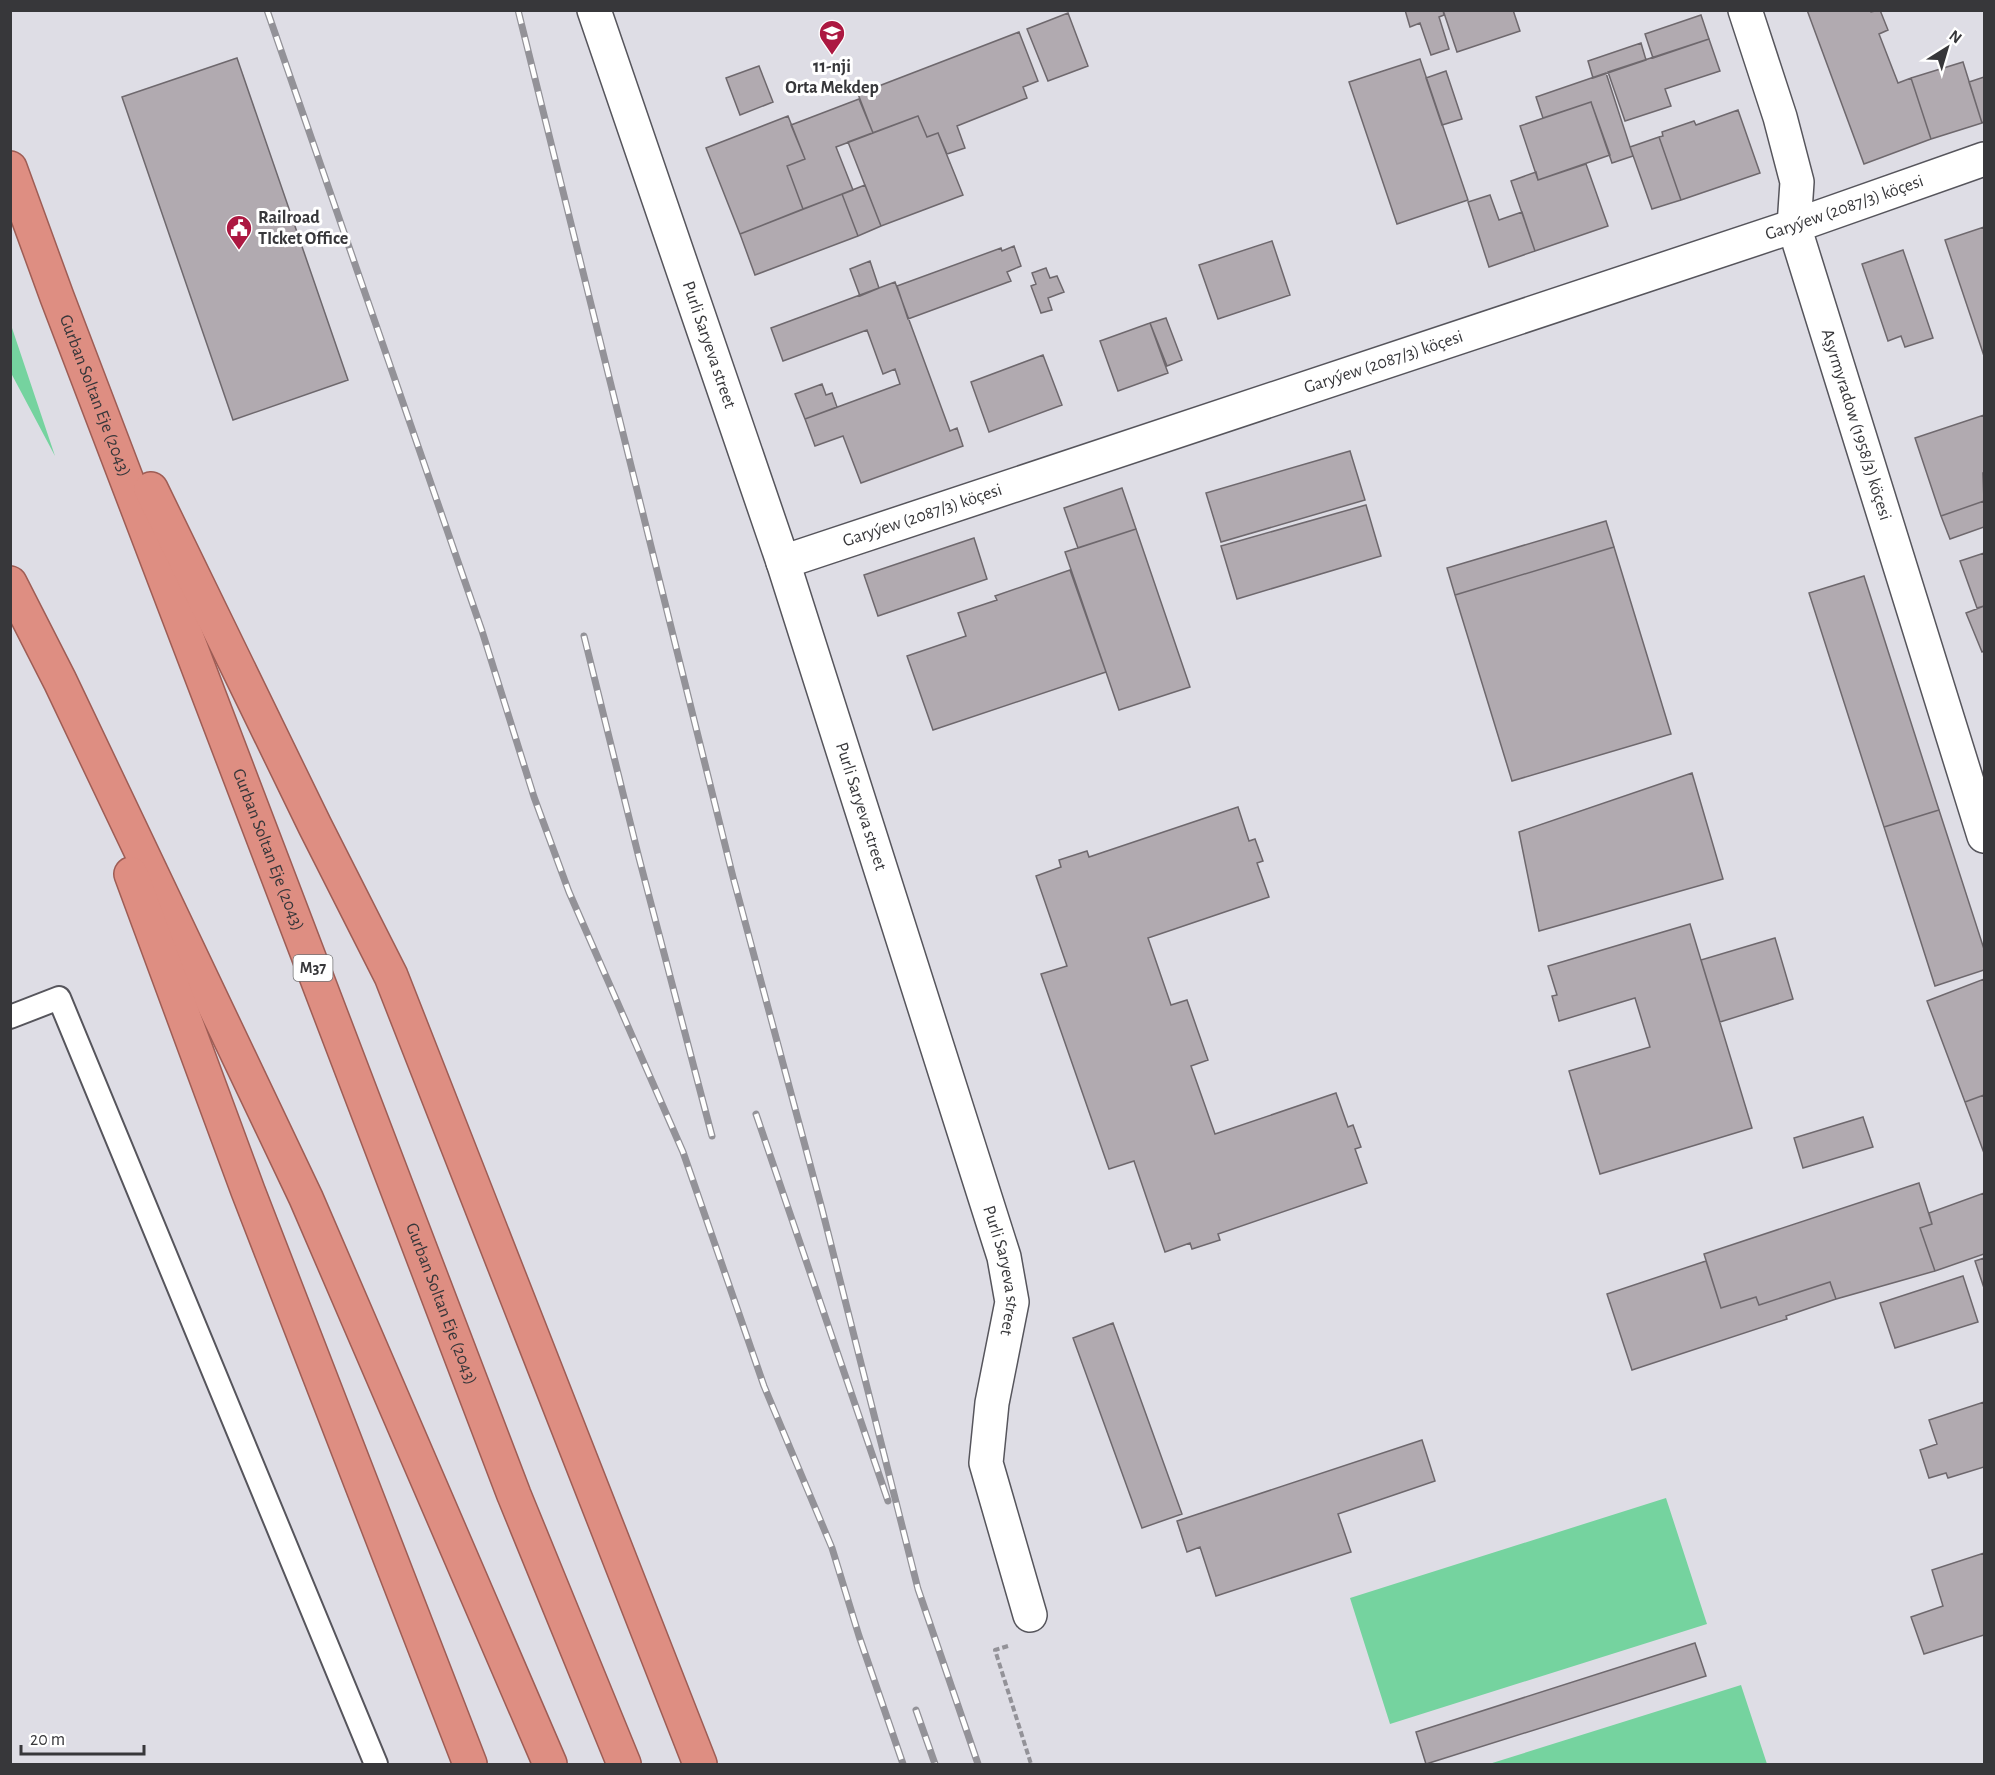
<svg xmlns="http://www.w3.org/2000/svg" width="1995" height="1775" font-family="'Alegreya Sans',sans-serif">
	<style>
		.green { fill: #75d39f }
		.building { fill: #b1aab0; stroke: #6e686d; stroke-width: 1.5 }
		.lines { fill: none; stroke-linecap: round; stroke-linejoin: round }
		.service-casing { stroke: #56555c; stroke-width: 26 }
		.minor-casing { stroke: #56555c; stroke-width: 36 }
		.trunk-casing { stroke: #9e5d55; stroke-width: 36 }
		.path { stroke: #939298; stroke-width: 4; stroke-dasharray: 6 3; stroke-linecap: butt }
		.service { stroke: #fff; stroke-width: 22 }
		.minor { stroke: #fff; stroke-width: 33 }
		.trunk { stroke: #de8e82; stroke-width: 33 }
		.rail-casing { stroke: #939298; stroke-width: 7 }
		.rail { stroke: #fff; stroke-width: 4.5; stroke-dasharray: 14; stroke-linecap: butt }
		.labels { text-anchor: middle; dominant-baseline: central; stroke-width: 6; stroke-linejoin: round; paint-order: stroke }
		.shield { fill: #fff; stroke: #737375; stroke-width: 1.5 }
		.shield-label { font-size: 16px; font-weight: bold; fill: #37373a }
		.poi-label { font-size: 18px; font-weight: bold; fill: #37373a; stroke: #fff }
		.street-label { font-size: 18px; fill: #37373a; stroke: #fff }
	</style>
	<rect width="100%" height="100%" fill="#dedde5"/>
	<path class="green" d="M10,325H11L55,456L11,373Z
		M1666,1498L1707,1624L1390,1724L1350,1598Z
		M1741,1685L1767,1764H1489Z"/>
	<path class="building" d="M1405,10H1443L1444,15L1439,17L1449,49L1431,55L1420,23L1410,27Z
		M1443,10H1513L1520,31L1457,52Z
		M1807,10H1870L1871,12L1880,10L1888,30L1879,34L1898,83L1911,78L1931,139L1864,164Z
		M1068,13L1088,66L1048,81L1027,29Z
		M1701,15L1709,39L1653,58L1645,34Z
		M1019,32L1038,81L1023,87L1027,98L957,126L965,148L947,154L938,133L927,137L918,116L873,133L858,94Z
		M1709,39L1720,71L1665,89L1671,106L1625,121L1608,72Z
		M1641,43L1646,60L1593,78L1588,61Z
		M237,58L348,380L233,420L122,97Z
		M1420,59L1468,200L1397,224L1349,82Z
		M1963,62L1982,123L1931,139L1911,78Z
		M759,66L773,102L740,115L726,78Z
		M1446,71L1462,119L1442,125L1426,78Z
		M1606,73L1633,156L1612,163L1591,102L1543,118L1536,97Z
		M1984,77V122L1982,123L1969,82Z
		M859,99L873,133L836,147L853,190L803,209L787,166L805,159L791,125Z
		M1591,102L1610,155L1538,180L1520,126Z
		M1738,110L1760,173L1681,200L1659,137L1663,136L1662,132L1694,121L1696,125Z
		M788,116L805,159L787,166L803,209L740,234L706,148Z
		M918,116L927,137L938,133L963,195L881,226L848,142Z
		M1659,137L1681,200L1652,209L1630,147Z
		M1586,164L1608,226L1535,251L1511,181L1536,172L1538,180Z
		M865,185L881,226L858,236L842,194Z
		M842,194L858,236L755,275L740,234Z
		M1490,195L1499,220L1522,212L1535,251L1489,267L1468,202Z
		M1984,227V356L1945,240Z
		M1272,241L1290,295L1218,319L1199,265Z
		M1014,246L1021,266L1007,272L1011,281L908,319L897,286L1001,248L1002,251Z
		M1903,250L1933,338L1905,347L1901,336L1888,341L1862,264Z
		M870,261L879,288L860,296L850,269Z
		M1046,268L1050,278L1057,276L1064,292L1048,298L1052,310L1041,313L1031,286L1036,284L1032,273Z
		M895,282L950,431L957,428L963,446L861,483L843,436L815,446L805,419L900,384L895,369L883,374L867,330L783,361L771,328Z
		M1166,318L1182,360L1167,366L1150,323Z
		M1150,323L1168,373L1118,391L1100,341Z
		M1043,355L1062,405L989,432L971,382Z
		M822,384L826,395L832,393L837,407L805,419L795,394Z
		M1984,415V473H1983L1984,501L1941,516L1915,438Z
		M1350,451L1365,500L1221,542L1206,493Z
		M1122,488L1136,529L1078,548L1064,508Z
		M1984,501V527L1950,539L1941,516Z
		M1366,505L1381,556L1237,599L1221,546Z
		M1606,521L1614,547L1455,595L1447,568Z
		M1136,529L1190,687L1119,710L1065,552Z
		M974,538L987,579L878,616L864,575Z
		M1614,547L1671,734L1512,781L1455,595Z
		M1984,553V606L1977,608L1960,561Z
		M1070,570L1106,672L933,730L907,656L966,636L958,613L997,600L995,596Z
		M1864,576L1939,810L1884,827L1809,593Z
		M1984,606V651L1982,652L1966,613Z
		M1692,773L1723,879L1539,931L1519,832Z
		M1238,807L1249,841L1255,839L1263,861L1257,863L1269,897L1148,938L1171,1005L1187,1000L1208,1060L1191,1066L1215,1134L1336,1093L1348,1127L1353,1125L1361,1147L1355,1149L1367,1183L1218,1234L1220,1240L1192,1249L1190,1243L1165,1252L1134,1161L1109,1169L1041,974L1067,966L1036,876L1061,867L1059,860L1087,851L1089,857Z
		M1939,810L1984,949V970L1935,986L1884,827Z
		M1690,924L1752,1128L1600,1174L1569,1071L1650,1047L1635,998L1559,1021L1552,996L1557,995L1548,966Z
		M1775,938L1793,999L1720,1022L1701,960Z
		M1984,979V1095L1965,1102L1927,1001Z
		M1984,1095V1153L1965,1102Z
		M1863,1117L1873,1147L1803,1168L1794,1138Z
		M1919,1183L1932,1224L1920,1228L1935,1271L1836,1299L1830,1282L1759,1305L1756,1297L1721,1308L1704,1254Z
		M1984,1193V1254L1935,1271L1920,1228L1932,1224L1929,1213Z
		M1984,1258V1288L1975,1261Z
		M1706,1261L1721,1308L1756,1297L1759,1305L1830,1282L1836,1299L1786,1316L1787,1319L1632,1370L1607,1294Z
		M1963,1276L1978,1322L1895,1348L1880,1303Z
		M1113,1323L1182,1514L1142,1528L1073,1338Z
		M1984,1402V1467L1948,1478L1946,1473L1929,1478L1920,1450L1937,1444L1929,1420Z
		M1422,1440L1435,1481L1338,1514L1351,1552L1216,1596L1200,1547L1187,1552L1177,1521Z
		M1984,1553V1635L1924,1654L1911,1617L1943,1606L1932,1570Z
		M1695,1643L1706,1676L1426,1764L1416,1732Z"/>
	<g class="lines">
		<g class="service-casing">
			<path id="service" d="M10,1017L59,998L376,1764"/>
		</g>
		<g class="minor-casing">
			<g id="minor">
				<path id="s1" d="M594,10L783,562L1004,1257L1012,1302L992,1403L986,1463L1030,1615"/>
				<path id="s2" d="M1745,10L1780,117L1797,182L1794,226L1984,836"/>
				<path id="s3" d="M783,562L1794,226L1984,159"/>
			</g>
		</g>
		<g class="trunk-casing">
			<g id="trunk">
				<path id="s4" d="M10,168L57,297L514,1495L624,1764"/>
				<path d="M151,489L315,826L391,976L700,1764"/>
				<path d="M10,583L60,681L306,1198L550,1764"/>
				<path d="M131,874L248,1191L470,1764"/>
			</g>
		</g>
		<path class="path" d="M1008,1646L995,1650L1031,1764"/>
		<use href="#service" class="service"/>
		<use href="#minor" class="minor"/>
		<use href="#trunk" class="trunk"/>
		<g class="rail-casing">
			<path id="rail" d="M267,10L482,631L534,797L569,892L683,1152L764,1386L832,1548L859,1636L903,1764
				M518,10L733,877L822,1209L918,1589L978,1764
				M584,636L639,858L712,1136
				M756,1114L888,1501
				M916,1710L935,1764"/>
		</g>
		<use href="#rail" class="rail"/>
	</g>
	<defs>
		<g id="school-pin" transform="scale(1.35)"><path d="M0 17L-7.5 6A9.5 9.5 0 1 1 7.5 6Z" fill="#ac1841" stroke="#fff"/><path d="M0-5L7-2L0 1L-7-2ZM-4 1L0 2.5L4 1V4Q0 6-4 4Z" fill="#fff"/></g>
		<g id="civic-pin" transform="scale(1.35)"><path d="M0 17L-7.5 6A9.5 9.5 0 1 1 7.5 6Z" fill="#ac1841" stroke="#fff"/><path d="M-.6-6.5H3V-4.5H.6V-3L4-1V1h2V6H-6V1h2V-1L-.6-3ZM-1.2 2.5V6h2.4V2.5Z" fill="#fff"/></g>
	</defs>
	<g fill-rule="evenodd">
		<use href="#school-pin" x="832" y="33"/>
		<use href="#civic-pin" x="239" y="228"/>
	</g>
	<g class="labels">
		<rect class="shield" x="293.5" y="955" width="39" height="26" rx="4.5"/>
		<g class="shield-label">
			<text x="313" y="968">M37</text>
		</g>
		<g class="poi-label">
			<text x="832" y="67">11-nji<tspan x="832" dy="21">Orta Mekdep</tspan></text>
			<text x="258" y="218" text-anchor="start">Railroad<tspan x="258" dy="21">TIcket Office</tspan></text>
		</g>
		<g class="street-label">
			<text stroke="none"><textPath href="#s3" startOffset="1119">Garyýew (2087/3) köçesi</textPath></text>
			<text stroke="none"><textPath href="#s1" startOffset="354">Purli Saryeva street</textPath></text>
			<text stroke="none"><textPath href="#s3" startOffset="633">Garyýew (2087/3) köçesi</textPath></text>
			<text stroke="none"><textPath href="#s4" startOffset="243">Gurban Soltan Eje (2043)</textPath></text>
			<text stroke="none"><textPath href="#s2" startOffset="432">Aşyrmyradow (1958/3) köçesi</textPath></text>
			<text stroke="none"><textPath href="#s3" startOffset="147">Garyýew (2087/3) köçesi</textPath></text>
			<text stroke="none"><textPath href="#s1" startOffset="840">Purli Saryeva street</textPath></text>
			<text stroke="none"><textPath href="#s4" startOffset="729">Gurban Soltan Eje (2043)</textPath></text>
			<text stroke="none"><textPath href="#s1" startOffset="1326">Purli Saryeva street</textPath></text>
			<text stroke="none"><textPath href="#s4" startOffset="1215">Gurban Soltan Eje (2043)</textPath></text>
		</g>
	</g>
	<rect width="1995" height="1775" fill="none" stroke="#37373a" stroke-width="24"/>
	<g transform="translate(1947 48) rotate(37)" stroke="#ffffff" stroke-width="4.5" paint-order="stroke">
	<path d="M0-4.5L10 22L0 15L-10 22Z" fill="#37373a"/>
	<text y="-9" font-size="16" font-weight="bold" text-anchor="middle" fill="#37373a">N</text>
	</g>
	<path d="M21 1745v9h123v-9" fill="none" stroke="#37373a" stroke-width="3"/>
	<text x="30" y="1745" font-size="18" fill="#37373a" stroke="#ffffff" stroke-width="4.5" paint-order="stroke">20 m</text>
</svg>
